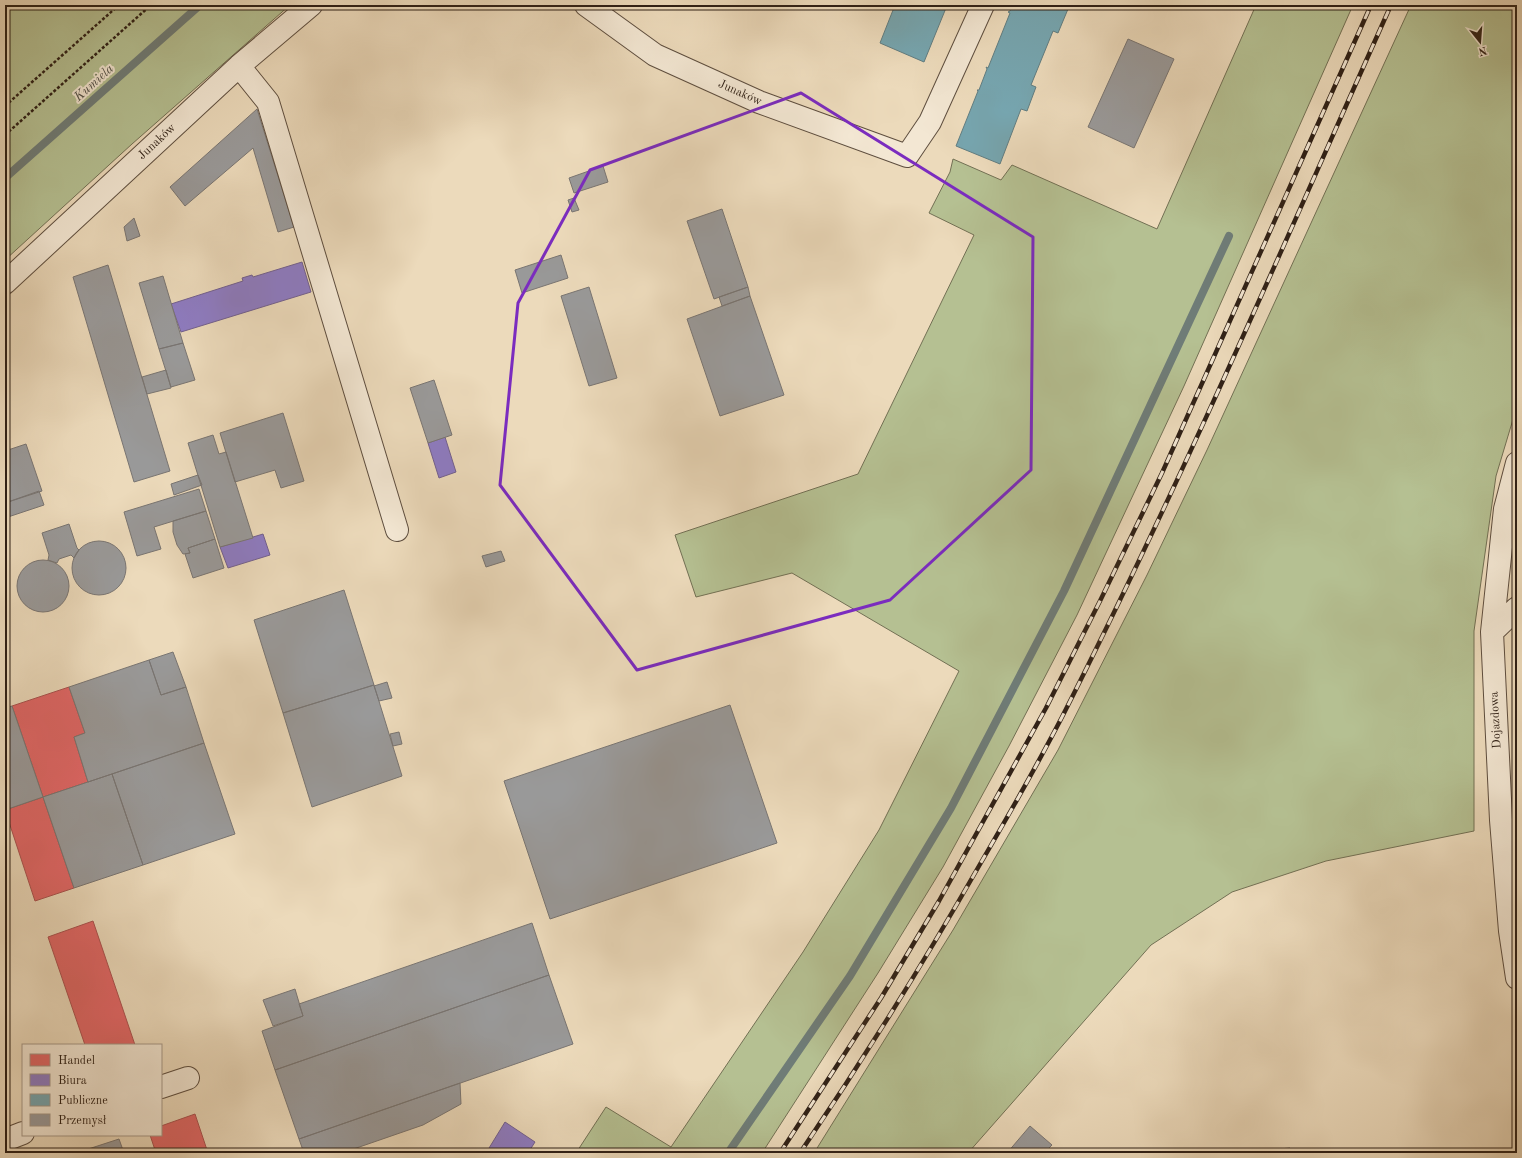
<svg xmlns="http://www.w3.org/2000/svg" width="1522" height="1158" font-family="'Old Standard TT',serif">
	<style>
		.green { fill: #b5c092; stroke: #727054 }
		.shops { fill: #e06666; stroke: #ab514e }
		.offices { fill: #8e7cc3; stroke: #72608f }
		.public { fill: #76a5af; stroke: #617d81 }
		.industry { fill: #999; stroke: #797572 }
		.lines { fill: none; stroke-linecap: round; stroke-linejoin: round }
		.stream { stroke: #6f7c77; stroke-width: 8 }
		.minor-casing { stroke: #5e4e3f; stroke-width: 24 }
		.path { stroke: #2f2016; stroke-width: 2.5; stroke-dasharray: 3 2; stroke-linecap: butt }
		.minor { stroke: #f3e7d3; stroke-width: 22 }
		.rail-casing { stroke: #2f2016; stroke-width: 4.5 }
		.rail { stroke: #f3e7d3; stroke-width: 3; stroke-dasharray: 9; stroke-linecap: butt }
		.marked { fill: none; stroke: #7b2cbf; stroke-width: 3; stroke-linejoin: round }
		.labels { text-anchor: middle; dominant-baseline: central; stroke-width: 4; stroke-linejoin: round; paint-order: stroke }
		.street-label { font-size: 12px; fill: #2f2016; stroke: #f3e7d3 }
		.water-label { font-size: 13px; font-style: italic; fill: #4f4e47; stroke: #f3e7d3 }
	</style>
	<rect width="100%" height="100%" fill="#ecdabb"/>
	<filter id="stains"><feTurbulence type="fractalNoise" baseFrequency=".005" numOctaves="4"/><feColorMatrix values="0 0 0 0 .2 0 0 0 0 .09 0 0 0 0 .02 0 0 0 .5 -.17"/></filter>
	<radialGradient id="worn" r=".72"><stop offset=".6" stop-color="#630" stop-opacity="0"/><stop offset="1" stop-color="#630" stop-opacity=".3"/></radialGradient>
	<path class="green" d="M5,5H290L132,144L5,260V106L10,101L5,95Z
		M1256,5H1353L1184,386L1077,615L1009,746L943,867L878,973L762,1153H576L606,1107L671,1147L803,952L879,830L959,671L792,573L696,597L675,535L858,474L974,235L929,213L950,172L953,159L1001,180L1012,165L1157,229Z
		M1411,5H1517V406L1496,476L1474,631V831L1326,861L1232,892L1151,945L968,1153H814L953,930L1058,750L1147,575L1207,450Z"/>
	<path class="shops" d="M69,687L85,733L74,737L88,782L43,797L12,706Z
		M43,797L74,888L35,901L5,810Z
		M93,921L135,1045H85L48,937Z
		M195,1114L208,1153H156L150,1135H161V1126Z"/>
	<path class="offices" d="M302,262L311,292L181,332L171,304L243,281L242,278L252,275L253,277Z
		M445,437L456,472L439,478L428,443Z
		M263,534L270,555L228,568L220,547Z
		M505,1122L535,1142L528,1153H486Z"/>
	<path class="public" d="M895,5H947L946,7L947,8H946L924,62L880,43Z
		M1013,5H1063V7L1068,9L1058,33L1053,31L1031,85L1036,87L1027,111L1021,109L1000,164L956,146L978,91L977,90H979L987,69L986,67L988,68L1010,13L1008,12L1010,11Z"/>
	<path class="industry" d="M1128,39L1174,59L1134,148L1088,127Z
		M257,109L294,227L278,232L253,148L185,206L170,187Z
		M603,166L608,182L574,193L569,178Z
		M574,198L579,210L572,212L568,200Z
		M722,209L748,287L714,299L687,221Z
		M134,218L140,236L127,241L124,227Z
		M561,255L568,278L522,293L515,270Z
		M108,265L170,471L134,482L73,277Z
		M163,276L183,343L159,349L139,283Z
		M589,287L617,378L589,386L561,296Z
		M748,287L750,296L722,306L719,297Z
		M750,296L784,395L720,416L687,319Z
		M183,343L195,380L171,387L159,349Z
		M166,370L171,388L147,394L142,377Z
		M434,380L452,435L428,443L410,388Z
		M283,413L304,481L281,488L275,470L235,482L220,433Z
		M213,435L219,454L226,452L253,538L220,547L188,443Z
		M26,444L42,491L5,503V451Z
		M198,475L202,485L174,495L171,484Z
		M199,489L206,511L154,527L161,549L137,556L124,512Z
		M39,491L44,505L5,518V503Z
		M206,511L215,539L188,548L190,553L183,554L177,545L173,532V521Z
		M69,524L77,548L79,550L74,558L71,555L59,559L57,563L48,560L49,555L42,533Z
		M215,539L224,568L193,578L185,554L190,553L188,548Z
		M72 568a27 27 0 1 1 54 0a27 27 0 1 1-54 0Z
		M501,551L505,561L486,567L482,556Z
		M17 586a26 26 0 1 1 52 0a26 26 0 1 1-52 0Z
		M344,590L374,685L283,713L254,620Z
		M173,652L186,687L161,695L149,660Z
		M149,660L161,695L186,687L204,743L88,782L74,737L85,733L69,687Z
		M387,682L392,698L379,701L374,686Z
		M374,685L402,776L312,807L283,713Z
		M730,705L777,843L550,919L504,781Z
		M12,706L43,797L5,810V708Z
		M399,732L402,744L393,746L390,734Z
		M204,743L235,834L143,865L112,774Z
		M112,774L143,865L74,888L43,797Z
		M532,923L549,975L275,1070L262,1031L303,1016L299,1004Z
		M549,975L573,1044L299,1139L275,1070Z
		M295,989L303,1016L273,1026L263,1000Z
		M460,1083L461,1104L423,1125L342,1153H304L299,1139Z
		M1030,1126L1052,1145L1044,1153H1007Z
		M119,1139L124,1153H76Z
		M1290,1148L1291,1153H1269L1268,1150Z"/>
	<g class="lines">
		<path class="stream" d="M5,178L200,5
			M728,1153L850,976L951,808L1064,591L1229,236"/>
		<g class="minor-casing">
			<path id="minor" d="M586,5L655,55L759,102L907,156L930,122L983,5
				M239,66L268,102L397,530
				M5,283L239,66L311,5
				M1517,463L1505,509L1492,632L1501,820L1510,931L1517,978
				M1492,632L1517,608
				M161,1087L188,1078
				M5,1140L23,1133"/>
		</g>
		<path class="path" d="M5,106L119,5
			M5,135L151,5"/>
		<use href="#minor" class="minor"/>
		<g class="rail-casing">
			<path id="rail" d="M780,1153L881,998L939,901L1046,708L1100,601L1162,473L1371,5
				M800,1153C863,1060 923,964 979,866C1007,818 1035,769 1061,719C1180,485 1284,244 1391,5"/>
		</g>
		<use href="#rail" class="rail"/>
	</g>
	<path class="marked" d="M801,93L1033,237L1031,470L890,600L637,670L500,485L518,303L590,170Z"/>
	<g class="labels">
		<g class="street-label">
			<text transform="translate(740 93) rotate(24)">Junaków</text>
			<text transform="translate(157 142) rotate(-43)">Junaków</text>
			<text transform="translate(1496 720) rotate(-93)">Dojazdowa</text>
		</g>
		<g class="water-label">
			<text transform="translate(94 83) rotate(-42)">Kumiela</text>
		</g>
	</g>
	<rect width="1522" height="1158" fill="none" stroke="#ecdabb" stroke-width="20"/>
	<rect x="6" y="6" width="1510" height="1146" fill="none" stroke="#2f2016" stroke-width="2"/>
	<rect x="10" y="10" width="1502" height="1138" fill="none" stroke="#2f2016"/>
	<rect x="22" y="1044" width="140" height="92" fill="#f3e7d3" stroke="#a59787"/>
	<rect x="30" y="1054" width="20" height="12" fill="#e06666" stroke="#a59787"/>
	<text x="58" y="1064" font-size="12" fill="#2f2016">Handel</text>
	<rect x="30" y="1074" width="20" height="12" fill="#8e7cc3" stroke="#a59787"/>
	<text x="58" y="1084" font-size="12" fill="#2f2016">Biura</text>
	<rect x="30" y="1094" width="20" height="12" fill="#76a5af" stroke="#a59787"/>
	<text x="58" y="1104" font-size="12" fill="#2f2016">Publiczne</text>
	<rect x="30" y="1114" width="20" height="12" fill="#999999" stroke="#a59787"/>
	<text x="58" y="1124" font-size="12" fill="#2f2016">Przemysł</text>
	<g transform="translate(1480 42) rotate(163)" stroke="#f3e7d3" stroke-width="3" paint-order="stroke">
	<path d="M0-3L7 15L0 10L-7 15Z" fill="#2f2016"/>
	<text y="-6" font-size="11" font-weight="bold" text-anchor="middle" fill="#2f2016">N</text>
	</g>
	<rect width="100%" height="100%" filter="url(#stains)"/>
	<rect width="100%" height="100%" fill="url(#worn)"/>
</svg>
